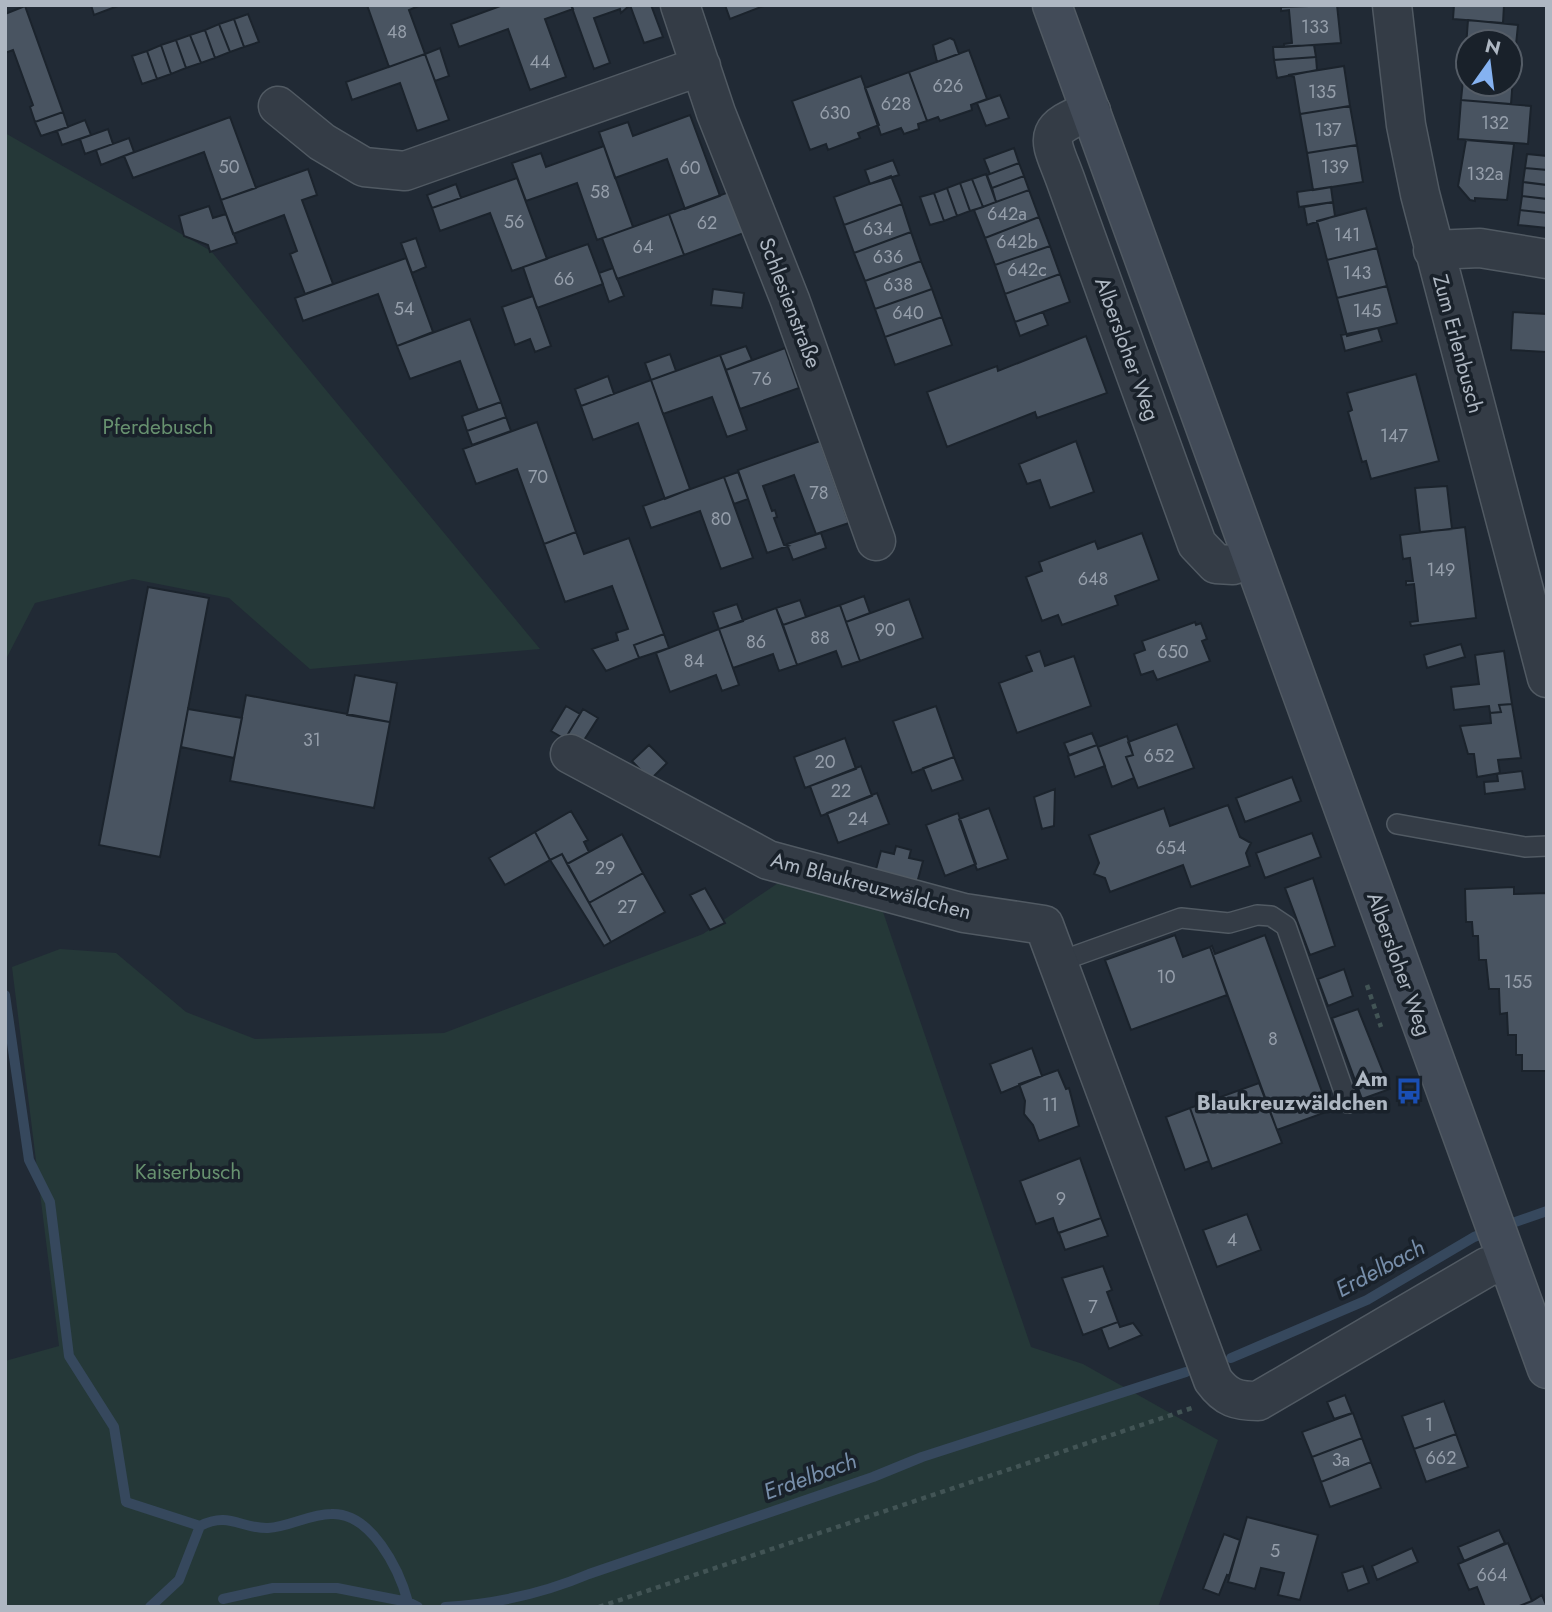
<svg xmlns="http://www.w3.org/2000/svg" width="1552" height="1612" font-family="Jost,sans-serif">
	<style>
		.green { fill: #253838 }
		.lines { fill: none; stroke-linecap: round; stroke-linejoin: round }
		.stream { stroke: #36485d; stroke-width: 10 }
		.building { fill: #495461; stroke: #1b232c; stroke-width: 2 }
		.lane-casing { stroke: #515a63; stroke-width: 22 }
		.street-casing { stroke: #515a63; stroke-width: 41 }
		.secondary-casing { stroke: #515a63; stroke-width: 41 }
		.path { stroke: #425455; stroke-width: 4.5; stroke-dasharray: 5 5; stroke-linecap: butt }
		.lane { stroke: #343c46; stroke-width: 19 }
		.street { stroke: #343c46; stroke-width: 38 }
		.secondary { stroke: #424b58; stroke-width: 38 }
		.labels { text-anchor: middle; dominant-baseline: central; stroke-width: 7; stroke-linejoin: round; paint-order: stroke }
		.number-label { font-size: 18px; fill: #959eaa }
		.street-label { font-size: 21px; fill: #aeb7c2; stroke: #19212a }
		.park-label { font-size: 21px; fill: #67916f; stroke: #19212a }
		.poi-label { font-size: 21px; font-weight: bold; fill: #aeb7c2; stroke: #19212a; text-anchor: end }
		.water-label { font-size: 23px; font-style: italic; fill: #778eaa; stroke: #19212a }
	</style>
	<rect width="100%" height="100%" fill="#212a35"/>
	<path class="green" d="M5,133L211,251L540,649L310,669L229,598L133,579L35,603L5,661Z
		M781,881L882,909L1031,1347L1083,1364L1218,1440L1158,1607H5V1361L59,1346L12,967L60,949L116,953L186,1012L255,1039L444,1033L703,934Z"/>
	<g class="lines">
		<path class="stream" d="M5,995L29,1160L50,1202L69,1356L114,1427L126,1502L200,1526
			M1504,1226L1547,1211
			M1231,1358L1367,1300L1474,1237L1490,1231
			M223,1599L273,1588H337L408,1602
			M150,1607L179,1580L200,1526C229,1511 241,1529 268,1528C289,1527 310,1514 331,1514C371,1512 399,1569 408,1602L418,1607
			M445,1607C496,1604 542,1594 589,1574L873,1477L922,1457L1186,1372"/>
	</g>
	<path class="building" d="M91,5H118V6L94,15Z
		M367,5H421L409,10L425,54L389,67Z
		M503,5H571L573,9L545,19L566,77L530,90L508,29L459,47L451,24Z
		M571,5H630L621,13L620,9L594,18L610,63L594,69Z
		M630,5H651L663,37L644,43Z
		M725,5H766L730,19Z
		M1337,5L1341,43L1284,47V44L1292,43L1289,10L1281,11V7Z
		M1454,5H1504L1503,23L1453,19Z
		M25,6L63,112L35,122L30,107L33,105L13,50L5,53V14Z
		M248,14L259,42L244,47L234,19Z
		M234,19L244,47L230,52L219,24Z
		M1468,20L1518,25L1514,64H1510V42H1468V60H1465Z
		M219,24L230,52L215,58L205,30Z
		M205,30L215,58L201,63L190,35Z
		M190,35L201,63L186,68L176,40Z
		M950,38L954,40L959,54L937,62L933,45Z
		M176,40L186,68L171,74L161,45Z
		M161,45L171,74L157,79L147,51Z
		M1314,45L1316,57L1274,60L1273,47Z
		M440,48L449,76L435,81L425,54Z
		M969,50L987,99L971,105L972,110L940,121L938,117L927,121L909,72Z
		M147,51L157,79L142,84L132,56Z
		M425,54L449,120L417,131L400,83L352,100L346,82Z
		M1316,57L1317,70L1277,78L1274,60Z
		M1465,60H1468V84H1510V64H1514L1511,104L1461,100Z
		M1344,66L1350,106L1300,114L1294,77L1288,75Z
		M909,72L927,121L918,124L919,129L904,134L901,128L881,135L865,88Z
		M861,76L879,125L858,133L860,138L828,150L826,144L810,150L792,101Z
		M1000,95L1009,118L986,126L977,103Z
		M1461,100L1531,106L1528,144L1458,139Z
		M1350,106L1357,145L1307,153L1300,114Z
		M63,112L68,127L41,136L35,122Z
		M690,115L720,196L685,209L667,159L615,178L599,132L628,122L633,136Z
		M230,117L256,188L221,200L204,152L133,178L124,156Z
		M85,120L91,135L62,145L57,131Z
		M108,129L113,144L85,154L80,139Z
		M129,138L134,152L101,165L96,150Z
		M1466,140L1514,144L1507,200L1475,198V201L1470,200L1458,186Z
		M1357,145L1363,182L1313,190L1307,153Z
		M604,146L633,227L597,240L577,183L526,201L512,163L541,153L546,167Z
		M1014,148L1019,163L990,174L984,159Z
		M1527,154L1547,156V170L1525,168Z
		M893,160L899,175L870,184L865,170Z
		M1019,163L1024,176L992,188L987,175Z
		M1525,168L1547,170V185L1523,182Z
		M308,169L317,195L302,200L333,284L305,294L290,254L297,251L284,215L233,234L221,200Z
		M986,174L996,202L983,207L972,179Z
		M891,176L902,204L844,225L834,197Z
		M1024,176L1029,190L996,202L992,188Z
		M517,178L547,259L512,271L490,213L440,231L432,208Z
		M972,179L983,207L970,211L960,183Z
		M1523,182L1547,185V199L1522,196Z
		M960,183L970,211L957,216L947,188Z
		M456,184L461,198L432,208L427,195Z
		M1331,187L1333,202L1299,207L1297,192Z
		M947,188L957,216L944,221L934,193Z
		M1029,190L1039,217L985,238L974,210Z
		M729,192L744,233L684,255L669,214Z
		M934,193L944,221L930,225L920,197Z
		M1522,196L1547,199V213L1520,210Z
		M1333,202L1335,216L1307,225L1304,207Z
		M902,204L911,232L854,253L844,225Z
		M209,206L213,218L226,214L237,243L210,252L208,245L184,236L179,216Z
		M1366,208L1377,248L1327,260L1317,221Z
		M1520,210L1547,213V228L1518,225Z
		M669,214L684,255L617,279L602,238Z
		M1039,217L1050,246L995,265L985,238Z
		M911,232L921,261L865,281L854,253Z
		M416,238L426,267L412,273L401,243Z
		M588,244L603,284L537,308L523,267Z
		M1050,246L1060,274L1005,294L995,265Z
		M1377,248L1387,286L1337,298L1327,260Z
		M406,258L433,332L397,346L378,294L303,321L295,298Z
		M921,261L932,289L875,309L865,281Z
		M613,268L624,296L609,302L599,273Z
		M1060,274L1070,302L1015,322L1005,294Z
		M1387,286L1397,323L1347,336L1337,298Z
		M713,289L744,293L742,308L711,305Z
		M932,289L942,317L885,337L875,309Z
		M533,296L551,346L535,352L530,339L515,345L502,307Z
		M1043,312L1048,325L1020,336L1015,322Z
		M1513,312L1547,314V352L1511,350Z
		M942,317L952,345L895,365L885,337Z
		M470,319L501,402L478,410L460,361L410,379L397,346Z
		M1378,328L1382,341L1345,351L1341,335Z
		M1086,336L1107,393L1037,418L1035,412L947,447L927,392L997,366L998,371Z
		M746,346L752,360L726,370L720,355Z
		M785,348L799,388L740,409L726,370Z
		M670,354L676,371L651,380L645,363Z
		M720,355L747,430L727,437L712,397L663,414L651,380Z
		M1416,374L1439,461L1371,479L1366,461L1362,462L1348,412L1352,410L1347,393Z
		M608,376L614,394L581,406L575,389Z
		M651,380L690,489L665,499L638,423L593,440L581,406Z
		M501,402L506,417L467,431L462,416Z
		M506,417L511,431L472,445L467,431Z
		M537,422L576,532L544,544L517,469L476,484L463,449Z
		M820,441L849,523L816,534L794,475L763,486L772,511L775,510L777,517L774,518L784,545L788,546L767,553L738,470Z
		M1076,441L1094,492L1050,508L1040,480L1027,484L1019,464Z
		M738,472L748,499L734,504L724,477Z
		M724,477L753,558L721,569L700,511L651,528L643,506Z
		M1447,486L1452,529L1420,532L1415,488Z
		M1465,527L1476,618L1411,626L1410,622L1418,621L1414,584L1406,585V581H1413L1410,558L1403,559L1400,535Z
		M576,532L584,554L629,538L664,634L634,645L639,658L606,671L592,649L618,640L616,633L628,629L612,586L565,602L544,544Z
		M821,533L826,548L793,560L787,544Z
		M1142,533L1159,580L1115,596L1118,605L1062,625L1058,615L1042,621L1026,577L1042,571L1039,562L1095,541L1098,549Z
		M148,587L209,598L160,857L99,845Z
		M864,596L870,613L846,622L840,605Z
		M909,599L923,638L860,661L846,622Z
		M800,600L806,617L783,625L776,608Z
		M737,604L743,621L719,629L713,612Z
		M840,605L860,661L842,667L836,651L797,665L783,625Z
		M776,608L797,665L779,671L773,654L733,668L719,629Z
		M1195,622L1196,625L1201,623L1207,639L1202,641L1210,661L1157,680L1153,671L1141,675L1134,654L1145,650L1142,641Z
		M719,629L739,685L722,691L716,675L670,692L656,653Z
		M664,634L669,648L639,658L634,645Z
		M1461,644L1465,657L1427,668L1424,655Z
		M1040,651L1045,666L1074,656L1091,706L1017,733L999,683L1032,671L1026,656Z
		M1504,651L1512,704L1499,705L1501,712L1490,713L1489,706L1454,710L1451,687L1479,684L1475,655Z
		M355,675L397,683L390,722L347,715Z
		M246,695L390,722L374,808L230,781Z
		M1512,704L1521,758L1498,760L1500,773L1477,777L1474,754H1468L1460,726L1491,723L1490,713L1501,712L1499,705Z
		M566,706L580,714L565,739L551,731Z
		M936,706L954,757L912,773L893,721Z
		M188,709L242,718L234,758L181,747Z
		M583,709L598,718L579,748L565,739Z
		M1177,724L1194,768L1138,788L1126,757L1133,755L1128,742Z
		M1092,733L1097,745L1069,755L1064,743Z
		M1127,736L1133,755L1126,757L1134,778L1112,787L1098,747Z
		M845,738L856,769L805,788L794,757Z
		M649,745L667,763L650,780L632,761Z
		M1097,745L1105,766L1075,777L1068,756Z
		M954,757L963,780L932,791L923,768Z
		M861,766L872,796L821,816L810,786Z
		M1522,771L1525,789L1485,794L1484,782L1498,781L1497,774Z
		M1292,777L1301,801L1245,822L1236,798Z
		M1055,789L1054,826L1042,829L1034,797Z
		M877,793L889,824L838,843L827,813Z
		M1228,805L1240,837L1251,843L1246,853L1250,866L1191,887L1183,865L1110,892L1105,878L1094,874L1099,863L1089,835L1164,808L1170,826Z
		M989,808L1008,859L977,870L959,819Z
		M571,811L588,840L584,842L589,852L567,864L562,854L550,860L535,832Z
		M958,813L976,864L945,876L926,825Z
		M535,832L550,860L505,885L489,858Z
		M1312,833L1321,857L1265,878L1256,853Z
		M622,834L643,873L589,903L567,864Z
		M896,846L911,850L909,858L923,861L917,883L875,873L881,851L894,854Z
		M562,854L611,942L604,946L550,860Z
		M643,873L665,912L611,942L589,903Z
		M1313,878L1335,946L1310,955L1285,888Z
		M1514,887V894L1547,893V1071H1522V1055H1516V1035H1508L1507,1013L1500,1014L1499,989H1489L1486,960H1479L1478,936H1473L1472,922H1466L1465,889Z
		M705,888L725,923L710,930L690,895Z
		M1175,935L1183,957L1210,947L1227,995L1131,1030L1105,960Z
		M1265,935L1329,1111L1277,1130L1210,947L1212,946L1215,954Z
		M1344,969L1353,996L1328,1006L1318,979Z
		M1358,1009L1390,1089L1362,1099L1332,1018Z
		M1032,1048L1042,1076L1001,1093L990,1064Z
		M1058,1070L1066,1089L1069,1088L1079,1126L1039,1141L1033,1125L1024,1114L1025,1101L1019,1084Z
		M1259,1083L1282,1143L1212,1169L1190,1108Z
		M1190,1108L1209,1161L1185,1170L1166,1117Z
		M1080,1158L1101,1218L1058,1233L1053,1218L1036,1224L1020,1181Z
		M1247,1214L1261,1250L1217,1267L1203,1230Z
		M1101,1218L1108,1236L1065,1250L1059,1233Z
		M1103,1266L1112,1290L1107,1292L1118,1322L1083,1335L1062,1278Z
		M1118,1322L1120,1327L1133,1323L1142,1335L1109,1349L1101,1328Z
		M1345,1395L1352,1413L1334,1419L1327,1402Z
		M1444,1401L1456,1434L1414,1449L1402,1416Z
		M1353,1413L1362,1438L1312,1457L1302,1432Z
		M1456,1434L1468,1467L1426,1482L1414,1449Z
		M1362,1438L1371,1462L1321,1482L1312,1457Z
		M1371,1462L1381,1488L1330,1507L1321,1482Z
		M1247,1517L1318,1535L1300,1600L1278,1595L1284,1573L1261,1568L1255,1589L1228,1582Z
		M1499,1530L1505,1543L1464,1561L1458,1547Z
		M1224,1534L1240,1540L1229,1576L1227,1575L1219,1595L1203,1589Z
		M1508,1543L1532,1601L1517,1607H1485L1477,1587L1469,1590L1458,1564Z
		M1412,1548L1418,1562L1377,1580L1372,1566Z
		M1363,1566L1369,1583L1348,1591L1342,1573Z
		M1542,1595L1547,1607H1517L1532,1601Z"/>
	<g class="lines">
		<g class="lane-casing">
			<path id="lane" d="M1397,824L1525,847L1547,846
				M1058,962L1181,918L1229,923L1257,915L1271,916L1286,926L1348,1103"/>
		</g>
		<g class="street-casing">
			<path id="street" d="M680,5L716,113L790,300L876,541
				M1392,5L1406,125L1420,194L1547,678
				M278,106L322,142L364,167L405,171L701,66
				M1091,111C1036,131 1052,140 1068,187L1197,544L1216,564L1233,565L1252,558
				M1433,250L1480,248L1547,259
				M570,754L768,860L964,913L1044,925L1213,1380C1226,1398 1237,1401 1258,1401L1487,1267L1507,1262"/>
		</g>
		<g class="secondary-casing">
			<path id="secondary" d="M1052,5L1547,1369"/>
		</g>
		<path class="path" d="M1367,985L1381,1027
			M599,1607L1192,1408"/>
		<use href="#lane" class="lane"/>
		<use href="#street" class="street"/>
		<use href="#secondary" class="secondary"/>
	</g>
	<defs>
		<g id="bus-bare" transform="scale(2.1)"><path d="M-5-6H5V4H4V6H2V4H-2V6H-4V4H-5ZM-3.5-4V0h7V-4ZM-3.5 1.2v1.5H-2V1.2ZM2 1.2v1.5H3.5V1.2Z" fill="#1a4fb4" stroke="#19212a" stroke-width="2.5" paint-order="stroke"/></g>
	</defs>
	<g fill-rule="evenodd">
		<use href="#bus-bare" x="1409" y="1091"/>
	</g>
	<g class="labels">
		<g class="number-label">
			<text x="1315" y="27">133</text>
			<text x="397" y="32">48</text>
			<text x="540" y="62">44</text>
			<text x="948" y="86">626</text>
			<text x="1322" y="92">135</text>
			<text x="896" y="104">628</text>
			<text x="835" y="113">630</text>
			<text x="1495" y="123">132</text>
			<text x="1328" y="130">137</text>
			<text x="229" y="167">50</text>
			<text x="1335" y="167">139</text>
			<text x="690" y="168">60</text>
			<text x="1485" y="174">132a</text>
			<text x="600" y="192">58</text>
			<text x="1007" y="214">642a</text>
			<text x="514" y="222">56</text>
			<text x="707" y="223">62</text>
			<text x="878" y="229">634</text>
			<text x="1347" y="235">141</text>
			<text x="1017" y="242">642b</text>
			<text x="643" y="247">64</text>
			<text x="888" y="257">636</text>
			<text x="1027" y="270">642c</text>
			<text x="1357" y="273">143</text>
			<text x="564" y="279">66</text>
			<text x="898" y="285">638</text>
			<text x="404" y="309">54</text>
			<text x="1367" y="311">145</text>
			<text x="908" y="313">640</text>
			<text x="762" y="379">76</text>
			<text x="1394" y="436">147</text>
			<text x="538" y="477">70</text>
			<text x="819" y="493">78</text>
			<text x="721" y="519">80</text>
			<text x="1441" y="570">149</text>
			<text x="1093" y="579">648</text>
			<text x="885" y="630">90</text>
			<text x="820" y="638">88</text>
			<text x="756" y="642">86</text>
			<text x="1173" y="652">650</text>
			<text x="694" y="661">84</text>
			<text x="312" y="740">31</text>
			<text x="1159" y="756">652</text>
			<text x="825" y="762">20</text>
			<text x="841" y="791">22</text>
			<text x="858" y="819">24</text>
			<text x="1171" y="848">654</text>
			<text x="605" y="868">29</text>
			<text x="627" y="907">27</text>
			<text x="1166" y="977">10</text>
			<text x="1518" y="982">155</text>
			<text x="1273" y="1039">8</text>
			<text x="1050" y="1105">11</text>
			<text x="1061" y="1199">9</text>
			<text x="1232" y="1240">4</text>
			<text x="1093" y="1307">7</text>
			<text x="1429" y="1425">1</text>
			<text x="1441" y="1458">662</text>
			<text x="1341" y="1460">3a</text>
			<text x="1275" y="1551">5</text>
			<text x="1492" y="1575">664</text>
		</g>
		<g class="street-label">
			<text transform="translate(790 303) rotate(69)">Schlesienstraße</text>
			<text transform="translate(1458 344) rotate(75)">Zum Erlenbusch</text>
			<text transform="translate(1127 349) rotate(70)">Albersloher Weg</text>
			<text transform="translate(871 886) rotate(15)">Am Blaukreuzwäldchen</text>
			<text transform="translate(1399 964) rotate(70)">Albersloher Weg</text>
		</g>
		<g class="park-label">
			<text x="158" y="427">Pferdebusch</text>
			<text x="188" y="1172">Kaiserbusch</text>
		</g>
		<g class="poi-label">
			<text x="1388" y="1079">Am<tspan x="1388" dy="24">Blaukreuzwäldchen</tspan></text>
		</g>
		<g class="water-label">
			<text transform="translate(1380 1268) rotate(-28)">Erdelbach</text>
			<text transform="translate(810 1476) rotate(-20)">Erdelbach</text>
		</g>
	</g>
	<rect width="1552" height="1612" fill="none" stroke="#aeb7c2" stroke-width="14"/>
	<g transform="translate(1489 63) rotate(14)"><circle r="33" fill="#19212a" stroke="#555d67" stroke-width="2"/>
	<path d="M0-5L12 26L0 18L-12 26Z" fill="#85b2f1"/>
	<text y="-10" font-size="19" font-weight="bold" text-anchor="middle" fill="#aeb7c2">N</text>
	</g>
</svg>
